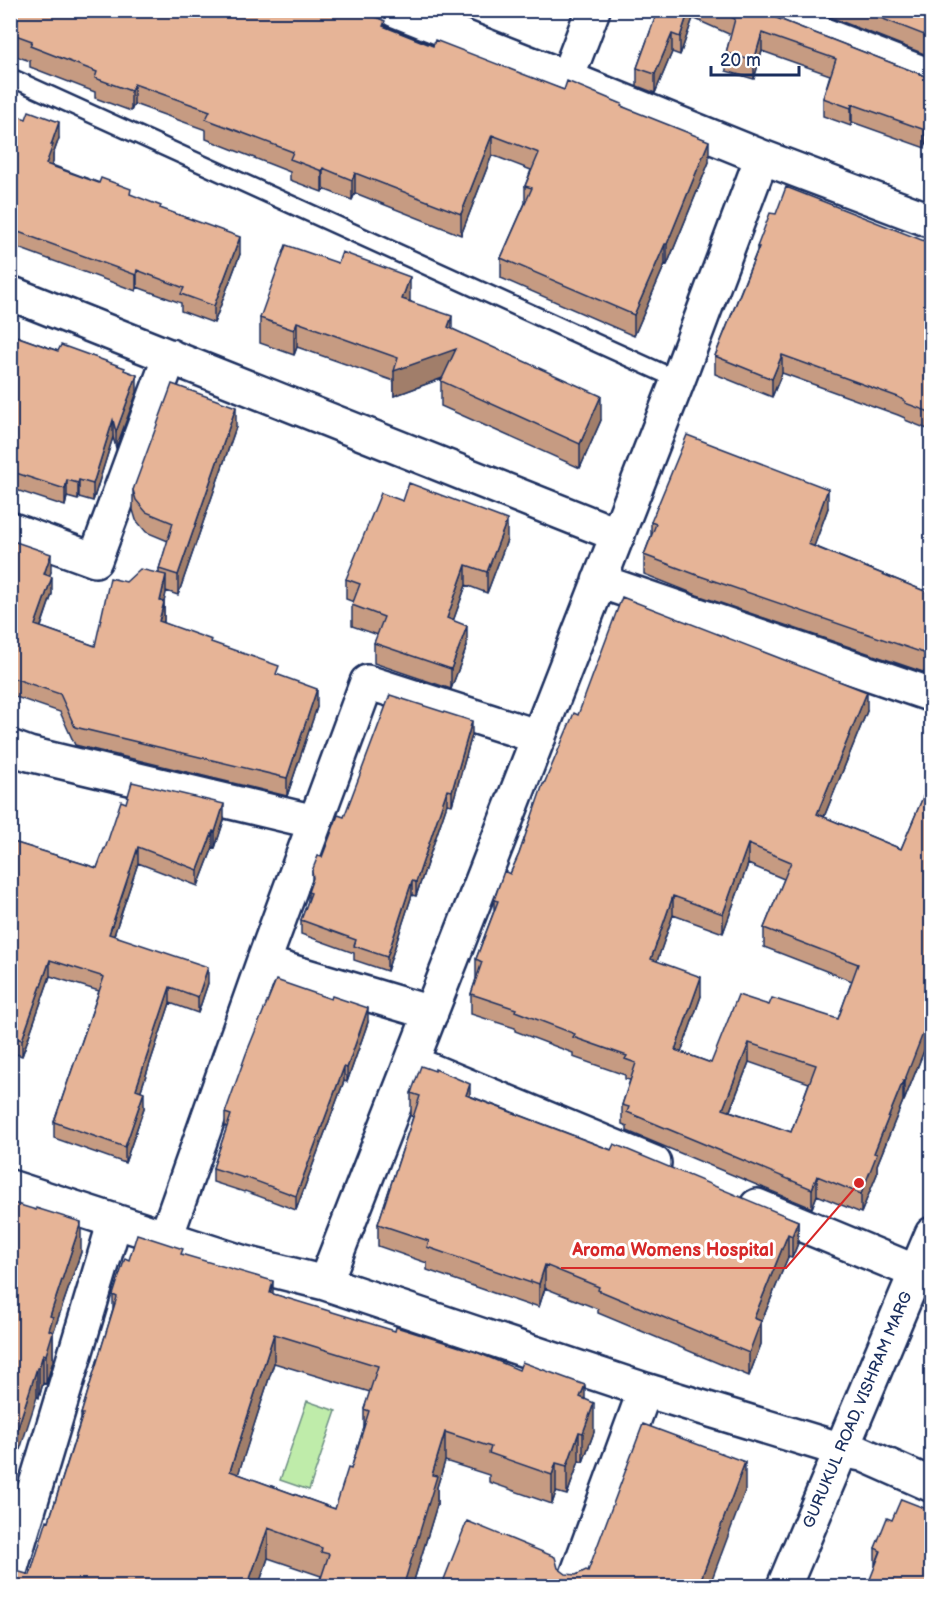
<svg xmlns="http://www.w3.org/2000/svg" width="942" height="1597" font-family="'Balsamiq Sans',sans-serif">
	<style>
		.green { fill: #bfecaa; stroke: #6d8e84; stroke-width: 1.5 }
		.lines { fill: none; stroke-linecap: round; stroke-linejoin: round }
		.service-casing { stroke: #1b2f5e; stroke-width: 21 }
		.minor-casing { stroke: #1b2f5e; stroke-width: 38 }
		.tertiary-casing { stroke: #1b2f5e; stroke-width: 38 }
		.service { stroke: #fff; stroke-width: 16 }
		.minor { stroke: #fff; stroke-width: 33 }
		.tertiary { stroke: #fff; stroke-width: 33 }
		.wall { fill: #c69b82; stroke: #1b2f5e; stroke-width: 1.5; fill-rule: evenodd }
		.shaded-wall { fill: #a17e6a; stroke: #1b2f5e; stroke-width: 1.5 }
		.building { fill: #e6b497; stroke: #1b2f5e; stroke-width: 1.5; fill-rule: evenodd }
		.labels { text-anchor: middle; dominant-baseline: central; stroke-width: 6; stroke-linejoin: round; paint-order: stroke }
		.street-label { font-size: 16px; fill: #1b2f5e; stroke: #fff }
		.leader { fill: none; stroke: #d62828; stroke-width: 2 }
		.callout-dot { fill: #d62828; stroke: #fff; stroke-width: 2 }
		.callout-label { font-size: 18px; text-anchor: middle; font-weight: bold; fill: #d62828; stroke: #fff; stroke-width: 6; stroke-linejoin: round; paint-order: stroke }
	</style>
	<rect width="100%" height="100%" fill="#fff"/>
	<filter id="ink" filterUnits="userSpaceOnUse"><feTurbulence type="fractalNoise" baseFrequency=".0167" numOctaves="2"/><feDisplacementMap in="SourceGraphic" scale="12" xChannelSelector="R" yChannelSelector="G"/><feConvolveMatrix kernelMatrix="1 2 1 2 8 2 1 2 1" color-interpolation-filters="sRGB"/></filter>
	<g filter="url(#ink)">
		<path class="green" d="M307,1401L336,1411L309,1490L280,1480Z"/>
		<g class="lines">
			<g class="service-casing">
				<path id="service" d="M10,77L678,380"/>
			</g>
			<g class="minor-casing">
				<path id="minor" d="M395,10L567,78L762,157L932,221
					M759,10L932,77
					M567,78L593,10
					M10,293L618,535
					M10,529L95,560L170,356
					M599,581L932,695
					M10,747L29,754L315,822
					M263,963L367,682L539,737
					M427,1069L654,1163
					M10,1187L241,1262L325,1283L645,1390L842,1450L862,1454L932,1485
					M757,1206L916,1272
					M166,1237L263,963L431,1013
					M325,1283L678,380L762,157
					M10,1571L115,1221
					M573,1586L645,1390"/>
			</g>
			<g class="tertiary-casing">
				<path id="tertiary" d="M784,1586L932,1234"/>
			</g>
			<use href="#service" class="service"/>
			<use href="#minor" class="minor"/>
			<use href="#tertiary" class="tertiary"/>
		</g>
		<path class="wall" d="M10,10L385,26L433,46L564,90L622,106L709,162L667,265L665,264L634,336L501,278V258L525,203V186L531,170L492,155L461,235L355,193L352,200L323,189L322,192L290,180V172L206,139V130L134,104L131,111L95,98V92L30,67V61L10,54Z
			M658,10H756L925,76V148L852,122L851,126L823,116V98L830,75L762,51L754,79L726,71V53L731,35L693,18L680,55L672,52L655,93L637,86V68Z
			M812,10H932V57Z
			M10,113L59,138L53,155V162L52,165L131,195L161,209L240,254L214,323L181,311V303L137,287L136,291L10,245Z
			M776,214L932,244V431L905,420V418L898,415L782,373L772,397L715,374V356L757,251V247Z
			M410,301L452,329L601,420L580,468L441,406V381L443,378L394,396V381L297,347L294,355L260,343V318Z
			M10,323L13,335L58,351L125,371L137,392L116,448L113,437L93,501L79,497L78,500L67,497L65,506L16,490V487L10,485Z
			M236,427L178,595L166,591L164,602V623L212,643L279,676L317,707L287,796L75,745L60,712L10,695V540L51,572L49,576L52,594L41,627L95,646L126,582L159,573V569L168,541L146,532L136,520L133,510V490Z
			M828,508L814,546L932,594V675L697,595L644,574V555L651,536V522Z
			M507,540L487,593L466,585L453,621L467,646L451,689L374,663V643L378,635L352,626V605L354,602L346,599V579Z
			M867,711L824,817L901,849L932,776V1014L931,1033L904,1101H903L877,1165V1174L861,1213L817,1195L812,1208L627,1131V1126L622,1124V1105L630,1080L625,1079V1075L573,1057V1053L515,1031V1028L471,1014V994L476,979V959L494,911V900L510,874L519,854L544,784L578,715ZM748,864L784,879L764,928V947L852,981L838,1019L769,1005L711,1063L681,1052L701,996L657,961L673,915L723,933ZM749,1062L809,1083L791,1132L730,1111Z
			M472,735L452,805L447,804L416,896L412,895L387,971L354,960V953L301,934V920L308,902V892L312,882V871L322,857L344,817Z
			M126,803L224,820L215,848L213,847L198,886L138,863L114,935L208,983L198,1013L170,1003L141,1090L144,1108L125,1163L54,1138V1122L99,991L50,976L22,1056L10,1052V841L97,868Z
			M368,1022L347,1082L344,1081L296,1210L245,1191L244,1192L213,1182V1168L227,1127H225V1113Z
			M411,1093L470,1096L798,1221V1243L792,1258L788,1257L761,1323V1344L749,1376L598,1313V1309L545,1288L539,1307L531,1304V1306L427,1270V1263L378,1246V1224L413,1117L411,1116Z
			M10,1202L81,1252L53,1333V1361L46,1384L43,1383L39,1398L37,1397Z
			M183,1255L273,1294L585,1399L594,1432L583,1462L579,1461L567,1495L556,1492L552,1504L489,1482V1475L445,1461L437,1487V1505L412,1587H318L321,1576L268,1558L258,1587H10L30,1575L49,1521L81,1419V1414L113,1310V1295L129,1260ZM274,1363L370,1392L364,1409V1427L351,1469L335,1509L238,1474Z
			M932,1412V1441H931Z
			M892,1520L875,1566V1548Z"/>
		<path class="shaded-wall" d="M689,10H693V18L680,55V37Z
			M762,33V51L754,79V61Z
			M672,34V52L655,93V74Z
			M134,84V104L131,111V91Z
			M852,104V122L851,126V108Z
			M932,112V130L925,148V130Z
			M59,122V138L53,155V162L46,180V164L51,145Z
			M492,135V155L461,235V214Z
			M709,141V162L667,265V244Z
			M323,168V189L322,192V171Z
			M355,173V193L352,200V180Z
			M240,237V254L214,323V306Z
			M665,244V264L634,336V315Z
			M137,270V287L136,291V275Z
			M410,277V302L402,299Z
			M452,316V341L456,349V373L394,396V371L448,327Z
			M297,322V347L294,355V330Z
			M13,324V341L10,348V331Z
			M782,355V373L772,397V379Z
			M137,375V392L116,448V432Z
			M601,396V420L580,468V444Z
			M236,407V427L178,595V575Z
			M113,420V437L93,501V484Z
			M67,480V497L65,506V489Z
			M79,480V497L78,500V483Z
			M828,489V508L808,563V544Z
			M507,520V540L487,593V572Z
			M51,554V572L44,592V574Z
			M466,565V585L447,638V618Z
			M166,575V593L160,619V601Z
			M52,577V594L35,643V625Z
			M164,602V620L159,639V621Z
			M467,626V646L451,689V669Z
			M317,689V707L287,796V778Z
			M867,692V711L817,834V814Z
			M472,721V735L452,805V791Z
			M447,790V804L416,896V882Z
			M224,804V820L215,848V832Z
			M213,831V847L198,886V870Z
			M748,844V864L723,933V914Z
			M138,847V863L109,950V934Z
			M412,881V895L387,971V957Z
			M673,896V915L651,979V959Z
			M50,960V976L22,1056V1040Z
			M208,967V983L198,1013V997Z
			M701,977V996L675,1069V1050Z
			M170,987V1003L136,1105V1089Z
			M932,994L931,1033L904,1101V1082L925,1011Z
			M368,1008V1022L347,1082V1068Z
			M749,1043V1062L723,1128V1109Z
			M344,1067V1081L296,1210V1196Z
			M903,1081V1101L877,1165V1174L861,1213V1194L874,1153Z
			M470,1084V1106L466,1095Z
			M144,1092V1108L125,1163V1147Z
			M817,1176V1195L812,1208V1189Z
			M798,1221V1243L792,1258V1236Z
			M81,1222V1252L53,1333V1361L46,1384V1355L50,1316Z
			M788,1234V1257L761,1323V1344L749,1376V1353L754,1318Z
			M545,1265V1288L539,1307V1284Z
			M273,1281V1310L270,1293Z
			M274,1334V1363L230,1500V1471Z
			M43,1354V1383L39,1398V1368Z
			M37,1368V1397L10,1481V1452Z
			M585,1385V1414L580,1397Z
			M594,1403V1432L583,1462V1433Z
			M445,1432V1461L437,1487V1505L412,1587H403L432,1475Z
			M579,1432V1461L567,1495V1466Z
			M745,1462V1491L709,1587H698Z
			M556,1463V1492L552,1504V1475Z
			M268,1528V1558L258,1587H247Z"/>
		<path class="building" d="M10,10H359L385,21L383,26L433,46L435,40L564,90L567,81L622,104L621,106L709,141L667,244H665L634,315L501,258L532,188L525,186L539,153L492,135L461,214L355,173L352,180L323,168L322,171L290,159L293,152L206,119L210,111L134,84L131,91L95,78L97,72L30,46L32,41L10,33Z
			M658,10H689L680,37L672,34L655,74L637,68Z
			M717,10H756L925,76L932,77V112L925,130L852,104L851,108L823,98L836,59L762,33L754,61L726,53L735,19Z
			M860,10H932V38Z
			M29,111L59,122L51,145H53L46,164L99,183L101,178L131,189L130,194L161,206L160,208L240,237L214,306L181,294L184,288L137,270L136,275L10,229V113L26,119Z
			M786,187L932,244V413L905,403V401L898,397L782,355L772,379L715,356L759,247H757L770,213L776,214Z
			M286,245L338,263L342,252L410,277L402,299L452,316L448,327L601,396L580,444L441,381L456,349L394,371L398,358L297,322L294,330L260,318Z
			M10,334L58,351L61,345L125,368L124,370L137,375L116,432L113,420L93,484L79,480L78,483L67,480L65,489L16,473L17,470L10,468Z
			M172,384L236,407L178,575L159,569L173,523L146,512L136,500L133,490Z
			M687,435L828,489L808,544L932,594V656L697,575L644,555L656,524L651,522Z
			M409,483L507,520L487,572L466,565L447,618L467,626L451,669L374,643L384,617L352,605L360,584L346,579L381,493L403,501Z
			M10,540L51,554L44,574L52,577L35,625L95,646L110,578L126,582L140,569L166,575L160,601L164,602L159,621L212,640L211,642L279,666L276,674L317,689L287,778L75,727L60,694L10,677Z
			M622,597L867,692L817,814L901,849L932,776V994L925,1011L931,1013L904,1082L903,1081L874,1153L877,1154L861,1194L817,1176L812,1189L627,1112L629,1107L622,1105L636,1063L625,1059L627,1056L573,1037L575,1034L515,1011L516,1009L471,994L482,962L476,959L498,901L494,900L504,871L510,874L519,854L543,784H544L574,713L578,715ZM748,844L791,862L764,928L858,964L838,1019L772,998L769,1005L738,995L711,1063L675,1050L701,977L651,959L673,896L723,914ZM749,1043L816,1065L791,1132L723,1109Z
			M390,695L472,721L452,791L447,790L416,882L412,881L387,957L354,946L356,940L301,920L311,893L308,892L313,878L312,871L318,856L322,857L338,815L344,817Z
			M132,782L224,804L215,832L213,831L198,870L138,847L109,934L208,967L198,997L170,987L136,1089L144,1092L125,1147L54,1122L104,977L50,960L22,1040L10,1036V841L97,868L104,849H105L121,801L126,803Z
			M276,980L331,999L332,996L368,1008L347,1068L344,1067L296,1196L245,1177L244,1178L213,1168L231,1115L225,1113L246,1054Z
			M421,1066L435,1071V1069L470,1084L466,1095L611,1150L614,1144L798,1221L792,1236L788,1234L754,1318L761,1321L749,1353L598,1290L599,1287L545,1265L539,1284L531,1281V1283L427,1247L429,1241L378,1224L420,1096L411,1093Z
			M10,1202L36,1210V1208L81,1222L50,1316L53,1317L49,1330L53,1332L46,1355L43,1354L39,1368H37L10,1452Z
			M137,1234L183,1249L181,1254L273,1281L270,1293L395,1331L396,1327L476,1352L519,1370L522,1362L585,1385L580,1397L594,1403L583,1433L579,1432L567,1466L556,1463L552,1475L489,1453L491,1447L445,1432L432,1475L437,1476L403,1587H318L329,1554L321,1552L322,1548L268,1528L247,1587H10V1569L30,1575L47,1520L49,1521L83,1414H81L117,1297L113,1295L125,1258L129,1260ZM274,1334L378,1366L364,1409L369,1411L351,1469L348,1468L335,1509L230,1471Z
			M643,1424L745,1462L698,1587H441L467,1521L555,1557L558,1568L566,1574L576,1575L586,1570L588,1571Z
			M901,1499L932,1511V1544L929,1549L932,1550V1587H867L881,1551L875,1548L887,1518L892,1520Z"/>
	</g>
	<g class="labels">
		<g class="street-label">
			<text transform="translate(858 1410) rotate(-67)">GURUKUL ROAD, VISHRAM MARG</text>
		</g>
	</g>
	<path class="leader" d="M859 1183L786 1268H561"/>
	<circle class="callout-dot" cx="859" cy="1183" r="6"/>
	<g class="callout-label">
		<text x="673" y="1256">Aroma Womens Hospital</text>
	</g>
	<rect width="942" height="1597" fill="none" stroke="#fff" stroke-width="36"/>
	<rect x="18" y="18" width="906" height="1561" fill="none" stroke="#1b2f5e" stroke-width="2" filter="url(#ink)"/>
	<path d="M711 66v9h88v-9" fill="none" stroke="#1b2f5e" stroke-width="3"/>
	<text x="720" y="66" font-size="18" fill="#1b2f5e" stroke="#ffffff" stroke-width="4.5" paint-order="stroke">20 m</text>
</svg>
